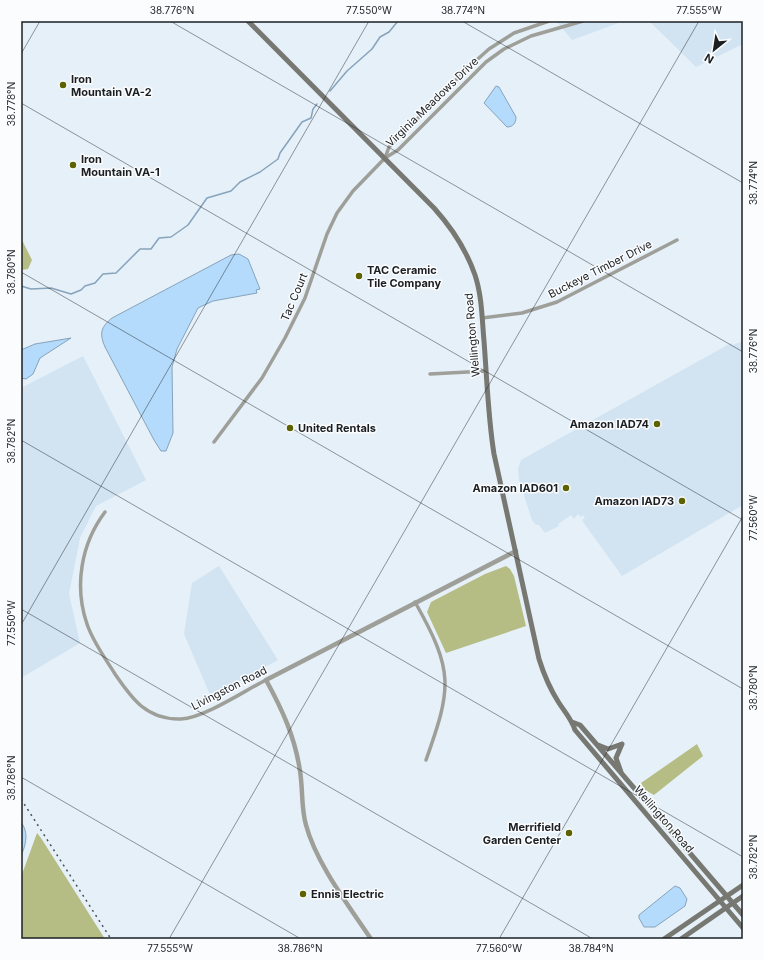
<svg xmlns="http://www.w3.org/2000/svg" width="764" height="960" font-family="Inter,sans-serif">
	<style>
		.built { fill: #d2e3f1 }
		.forest { fill: #b5bd84 }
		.water { fill: #b4dbfc; stroke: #86a3bb }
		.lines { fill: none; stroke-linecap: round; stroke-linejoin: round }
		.stream { stroke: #86a3bb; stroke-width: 1.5 }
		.minor { stroke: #9e9f99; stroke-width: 3.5 }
		.tertiary { stroke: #9e9f99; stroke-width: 4.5 }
		.secondary { stroke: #777871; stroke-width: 5 }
		.rail { stroke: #4b5155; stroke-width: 1.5; stroke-dasharray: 2 4; stroke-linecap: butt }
		.ticks { fill: none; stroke: #1b1f22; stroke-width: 1; stroke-opacity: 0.45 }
		.poi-dot { fill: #5c6200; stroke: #fafcfe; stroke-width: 1.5 }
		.labels { text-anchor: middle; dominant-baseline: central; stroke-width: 3; stroke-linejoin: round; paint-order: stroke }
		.poi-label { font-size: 11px; font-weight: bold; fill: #1b1f22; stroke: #fafcfe; text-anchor: start }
		.street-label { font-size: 11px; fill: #1b1f22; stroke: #fafcfe }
		.neatline { fill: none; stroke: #1b1f22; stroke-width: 1.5 }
		.ticks-label { font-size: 10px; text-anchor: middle; fill: #1b1f22 }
	</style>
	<rect width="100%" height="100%" fill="#e6f0f9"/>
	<path class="built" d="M556,21H624L572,40Z
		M649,21H743V44L696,67Z
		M743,341V505L622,576L586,526L582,520L585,518L583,515L581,517L578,514L574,519L571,515L558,524L559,526L545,533L539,525H536L532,520L519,480L518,469L521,460L731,343L733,345Z
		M83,356L146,480L96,506L80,538L69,594L80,643L21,678V388Z
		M219,566L278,660L211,697L184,634L192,583Z"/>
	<path class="forest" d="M21,238L32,260L28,269L21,270Z
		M506,566L510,569L514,576L526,626L446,653L427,612L431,602L485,574Z
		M697,744L703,756L654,795L645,790L641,783Z
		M37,833L41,838L105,939H21V877Z"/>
	<path class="water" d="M496,86L499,87L516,117C516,123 513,127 507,127L484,103Z
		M239,254L248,259L260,289L256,290L257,293L213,301L198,308L177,349L172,367L173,433L166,451H161L154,440L105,347C99,333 101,327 112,318L231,255Z
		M71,338L40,358L33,374L26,379L21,378V350L35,344Z
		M21,822C29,833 26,844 21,856Z
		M675,886L680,888L687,899L685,906L655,927H644L639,918V915Z"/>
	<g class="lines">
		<path class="stream" d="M330,91L347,71L372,49L380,37L389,32L398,21
			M21,286L31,289L51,288L71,294L81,290L85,286L95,283L103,274L116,273L140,249H151L159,238L171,237L188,225L207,198L231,191L240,182L260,172L278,159L280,153L302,122L311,118L313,109L317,104"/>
		<path class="minor" d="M385,158L389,147L470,66L489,49L514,33L549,21
			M482,318L522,313L557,302L677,240
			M430,374L486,371
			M214,442L262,378L285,338L305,298L327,234L337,213L353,191L385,158L398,150L486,62L504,49L531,36L583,21
			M105,512C81,544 74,586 87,624C93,642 105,658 115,674C132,699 147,720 181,719C204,718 244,691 266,680
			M415,602C454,671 452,687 426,760"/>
		<path class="tertiary" d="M371,939C349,906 316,863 306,825C301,808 303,789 300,771C295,737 282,709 266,680L516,551"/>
		<path class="secondary" d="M248,21L434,208C452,228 466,249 475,275C482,296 482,319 484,341C487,379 488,417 494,454L539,659C544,675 550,689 559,703C565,712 572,720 575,730L743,928
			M572,722L580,725L743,915
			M598,745L608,749L622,744
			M621,772L616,758L622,744
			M664,939L743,885
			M681,939L743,896"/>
		<path class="rail" d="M21,799L111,939"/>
	</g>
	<path class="ticks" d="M170,21L743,352M462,21L743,183M21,54L40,21M21,103L743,520M21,272L743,689M21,440L743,857M21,609L593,939M21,625L369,21M21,777L301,939M169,939L699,21M499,939L743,516"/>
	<g class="poi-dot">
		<circle cx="63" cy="85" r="4"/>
		<circle cx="73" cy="165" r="4"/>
		<circle cx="359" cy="276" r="4"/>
		<circle cx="657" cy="424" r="4"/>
		<circle cx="290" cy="428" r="4"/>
		<circle cx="566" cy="488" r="4"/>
		<circle cx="682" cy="501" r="4"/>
		<circle cx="569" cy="833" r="4"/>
		<circle cx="303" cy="894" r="4"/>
	</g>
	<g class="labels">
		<g class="poi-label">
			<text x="71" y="79">Iron<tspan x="71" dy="13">Mountain VA-2</tspan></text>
			<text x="81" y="159">Iron<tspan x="81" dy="13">Mountain VA-1</tspan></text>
			<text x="367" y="270">TAC Ceramic<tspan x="367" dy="13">Tile Company</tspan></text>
			<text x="649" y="424" text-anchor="end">Amazon IAD74</text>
			<text x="298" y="428">United Rentals</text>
			<text x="558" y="488" text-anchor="end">Amazon IAD601</text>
			<text x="674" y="501" text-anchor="end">Amazon IAD73</text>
			<text x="561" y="827" text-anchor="end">Merrifield<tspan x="561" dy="13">Garden Center</tspan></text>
			<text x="311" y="894">Ennis Electric</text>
		</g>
		<g class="street-label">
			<text transform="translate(432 102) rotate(-44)">Virginia Meadows Drive</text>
			<text transform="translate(600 269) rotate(-27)">Buckeye Timber Drive</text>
			<text transform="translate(294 297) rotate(-67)">Tac Court</text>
			<text transform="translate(472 335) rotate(-95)">Wellington Road</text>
			<text transform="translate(229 688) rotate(-27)">Livingston Road</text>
			<text transform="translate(664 819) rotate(49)">Wellington Road</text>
		</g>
	</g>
	<rect width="764" height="960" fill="none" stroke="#fafcfe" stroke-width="44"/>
	<g transform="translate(714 50) rotate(210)" stroke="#fafcfe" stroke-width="3" paint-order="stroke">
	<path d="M0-3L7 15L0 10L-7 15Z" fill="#1b1f22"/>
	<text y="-6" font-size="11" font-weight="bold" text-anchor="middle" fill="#1b1f22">N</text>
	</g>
	<rect x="22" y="22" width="720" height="916" class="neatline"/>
	<g class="ticks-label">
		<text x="172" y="14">38.776°N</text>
		<text x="369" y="14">77.550°W</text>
		<text x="463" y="14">38.774°N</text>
		<text x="699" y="14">77.555°W</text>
		<text transform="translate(11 104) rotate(-90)" y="4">38.778°N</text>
		<text transform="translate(753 183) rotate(-90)" y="4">38.774°N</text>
		<text transform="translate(11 272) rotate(-90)" y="4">38.780°N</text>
		<text transform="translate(753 351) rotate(-90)" y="4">38.776°N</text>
		<text transform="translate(11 441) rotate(-90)" y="4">38.782°N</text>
		<text transform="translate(753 518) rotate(-90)" y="4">77.560°W</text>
		<text transform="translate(11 623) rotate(-90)" y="4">77.550°W</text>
		<text transform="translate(753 688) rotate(-90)" y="4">38.780°N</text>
		<text transform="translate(11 778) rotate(-90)" y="4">38.786°N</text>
		<text transform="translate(753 857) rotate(-90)" y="4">38.782°N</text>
		<text x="170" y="952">77.555°W</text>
		<text x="300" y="952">38.786°N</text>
		<text x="499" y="952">77.560°W</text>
		<text x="591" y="952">38.784°N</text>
	</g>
</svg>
